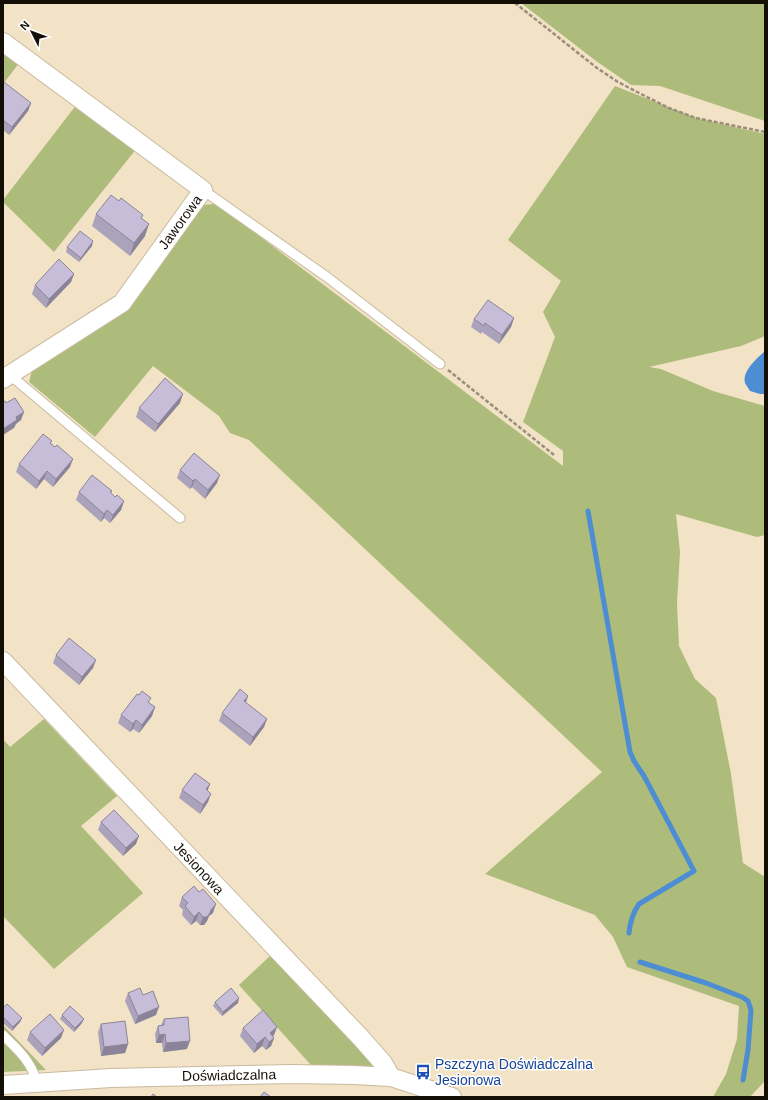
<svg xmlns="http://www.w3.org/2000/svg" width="768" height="1100" font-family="Helvetica,sans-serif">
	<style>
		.green { fill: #adbc7b }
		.water { fill: #4c8dd3 }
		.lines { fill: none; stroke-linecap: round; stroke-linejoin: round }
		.stream { stroke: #4c8dd3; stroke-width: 5 }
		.lane-casing { stroke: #c9ba9f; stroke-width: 11 }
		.street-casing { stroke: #c9ba9f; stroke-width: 20 }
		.path { stroke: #9b8f7b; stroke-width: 2.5; stroke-dasharray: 4 2; stroke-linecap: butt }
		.lane { stroke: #fff; stroke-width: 9 }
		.street { stroke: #fff; stroke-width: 18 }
		.wall { fill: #aba3bb }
		.shaded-wall { fill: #8b8498 }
		.building { fill: #c7bdd9; stroke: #8b8498 }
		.labels { text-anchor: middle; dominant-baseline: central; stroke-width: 3; stroke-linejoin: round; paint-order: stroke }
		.street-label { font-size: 14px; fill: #140f06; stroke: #fff }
		.transit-label { font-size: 14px; fill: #164399; stroke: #fff; text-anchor: start }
	</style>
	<rect width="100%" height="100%" fill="#f2e2c6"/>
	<path class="green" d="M521,3H765V121L660,86L631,85L596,61Z
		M3,50L20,62L3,84Z
		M615,86L696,118L765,134V336L741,346L649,367L661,369L713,391L765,406V535L757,537L676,514L680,552L677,603L679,646L695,679L716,698L731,774L743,863L765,877V1081L750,1097H713L726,1074L737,1039L739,1006L627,967L613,937L595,915L485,874L602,772L249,440L230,433L219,416L153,366L95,437L29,382L32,370L124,308L202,205L214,204L238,220L563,466V451L523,422L555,337L543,312L561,281L508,240Z
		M77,104L137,148L54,252L3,202V200Z
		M44,719L117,796L81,826L143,893L54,969L3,916V739L10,747Z
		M270,956L369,1054L372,1067L360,1069L311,1065L239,985Z
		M3,1025L46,1070L3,1072Z"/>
	<path class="water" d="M765,351V394H760L750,391C749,389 746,385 745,383C742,371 757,358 765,351Z"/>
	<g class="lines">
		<path class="stream" d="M588,511L630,752L634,761L644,776L694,871L639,904C632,914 630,922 629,933
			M640,962L706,983L742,997L748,1001L751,1010L748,1050L743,1080"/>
		<g class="lane-casing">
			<path id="lane" d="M203,190L327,277L440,364
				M10,375L180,518
				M3,1035C20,1052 30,1060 38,1084"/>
		</g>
		<g class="street-casing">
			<path id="street" d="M3,42L203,190L122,303L3,379
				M3,661L361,1038L383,1063L391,1077
				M3,1085L111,1078L293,1074L354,1075L391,1077L452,1097"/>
		</g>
		<path class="path" d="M515,3L597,68L618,82L643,95L669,108L696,118L765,132
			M448,370L554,455"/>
		<use href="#lane" class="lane"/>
		<use href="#street" class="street"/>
	</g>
	<path class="wall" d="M3,83L31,103L28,111L9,135L3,130Z
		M96,214L142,218L145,236L130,256L92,226Z
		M92,246L79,262L66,252L67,247Z
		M74,274L71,282L46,308L32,294L35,285Z
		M514,318L511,327L499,344L482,332L481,334L471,327L474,319Z
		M180,403L155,432L136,417L139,408Z
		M51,443L70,467L53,487L44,479L36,489L16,472L19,464Z
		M180,470L217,483L205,499L192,487L190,489L177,478Z
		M112,491L111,493L115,497L124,501L121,510L110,523L104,518L101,522L76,500L79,492Z
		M56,655L93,668L79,685L53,663Z
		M248,696L246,703L267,719L264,727L250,746L219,721L222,713Z
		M149,703L155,707L152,716L139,733L133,729L130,732L118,723L121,715Z
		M210,784L207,791L208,802L200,814L179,798L182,790Z
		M101,822L136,844L123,856L98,830Z
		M182,897L213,913L209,916L207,921L204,925H200L196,921L191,925L182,915L183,910L179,906Z
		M128,993L143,995L156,1015L135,1024L125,1001Z
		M215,1002L238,1003L222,1016L213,1006Z
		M3,1008L22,1018L20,1022L12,1031L3,1023Z
		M62,1015L82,1023L74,1032L60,1019Z
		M164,1019L187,1049L163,1052L162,1043H156L155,1034L158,1026L161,1025Z
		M101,1024L128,1044L125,1053L101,1056L98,1032Z
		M277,1027L274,1035L273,1037L274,1038L271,1046L266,1050L262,1046L254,1053L240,1036L243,1028Z
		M30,1032L61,1038L42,1056L27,1040Z"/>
	<path class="shaded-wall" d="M31,103L28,111L9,135L12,127Z
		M149,224L145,236L130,256L134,243Z
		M93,241L92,246L79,262L81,258Z
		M74,274L71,282L46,308L49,299Z
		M514,318L511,327L499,344L502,335Z
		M183,394L180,403L155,432L158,424Z
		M24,412L21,420L16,424L14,428L3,435V429L16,417Z
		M73,459L70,467L53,487L56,479Z
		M47,471L44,479L36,489L39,481Z
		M220,475L217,483L205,499L208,490Z
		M195,479L192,487L190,489L193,481Z
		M124,501L121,510L110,523L113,515Z
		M107,510L104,518L101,522L104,514Z
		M96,660L93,668L79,685L82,677Z
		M248,696L245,704L244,701Z
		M155,707L152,716L139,733L142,725Z
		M267,719L264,727L250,746L253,737Z
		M136,720L133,729L130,732L133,724Z
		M210,784L207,792L206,789Z
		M211,794L208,802L200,814L203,805Z
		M139,836L136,844L123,856L126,848Z
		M216,904L213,913L209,916L207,921L204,925H200L203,917Z
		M199,912L196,921L191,925L194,917Z
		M239,998L238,1003L222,1016L223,1012Z
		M159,1007L156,1015L135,1024L138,1016Z
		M22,1018L20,1022L12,1031L13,1027Z
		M84,1019L82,1023L74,1032L75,1028Z
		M277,1027L274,1035L268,1041L270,1033Z
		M64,1030L61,1038L42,1056L45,1048Z
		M165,1034L162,1043H156L159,1035Z
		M265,1037L262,1046L254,1053L257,1044Z
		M274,1038L271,1046L266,1050L269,1042Z
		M190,1041L187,1049L163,1052L166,1043Z
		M128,1044L125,1053L101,1056L104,1047Z"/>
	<path class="building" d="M4,82L31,103L12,127L3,120V83Z
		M111,195L119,201L121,198L143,215L141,218L149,224L134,243L96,214Z
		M80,231L93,241L81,258L67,247Z
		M59,259L74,274L49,299L35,285Z
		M488,300L514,318L502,335L485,323L484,326L474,319Z
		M165,378L183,394L158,424L139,408Z
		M15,398L24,412L16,417L17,420L3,429V402L5,401L6,403Z
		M43,434L52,441L50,443L55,447L57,445L73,459L56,479L47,471L39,481L19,464Z
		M194,453L220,475L208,490L195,479L193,481L180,470Z
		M92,475L112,491L110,492L115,497L117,495L124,501L113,515L107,510L104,514L79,492Z
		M69,638L96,660L82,677L56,655Z
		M240,689L248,696L244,701L267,719L253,737L222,713Z
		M142,691L151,698L148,702L155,707L142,725L136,720L133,724L121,715L137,694L139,695Z
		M195,773L210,784L206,789L211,794L203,805L182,790Z
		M114,810L139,836L126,848L101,822Z
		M194,886L199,892L203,889L216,904L211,910L210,913L207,917H203L199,912L194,917L185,906L188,903L182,897Z
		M140,988L143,995L153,991L159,1007L138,1016L128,993Z
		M231,988L239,998L223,1012L215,1002Z
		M7,1004L22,1018L13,1027L3,1017V1008Z
		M70,1006L84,1019L75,1028L62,1015Z
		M263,1010L277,1027L270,1033L274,1038L269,1042L265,1037L257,1044L243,1028Z
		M50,1014L64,1030L45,1048L30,1032Z
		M188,1017L190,1041L166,1043L165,1034L159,1035L158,1026L164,1025V1019Z
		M125,1021L128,1044L104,1047L101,1024Z
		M264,1092L271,1097H260Z
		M153,1094L157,1097H151Z"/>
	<defs>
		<g id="bus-bare" transform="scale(1.2)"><path d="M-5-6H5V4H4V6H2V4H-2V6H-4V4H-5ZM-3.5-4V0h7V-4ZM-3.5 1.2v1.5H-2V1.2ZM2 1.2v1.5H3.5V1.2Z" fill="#1a4fb4" stroke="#fff" stroke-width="2.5" paint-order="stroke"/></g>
	</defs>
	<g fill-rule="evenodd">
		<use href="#bus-bare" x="423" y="1072"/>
	</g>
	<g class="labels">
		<g class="street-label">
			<text transform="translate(180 222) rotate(-54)">Jaworowa</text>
			<text transform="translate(199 868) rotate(47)">Jesionowa</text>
			<text transform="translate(229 1075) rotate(-1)">Doświadczalna</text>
		</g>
		<g class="transit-label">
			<text x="435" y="1064">Pszczyna Doświadczalna<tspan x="435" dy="16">Jesionowa</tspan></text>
		</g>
	</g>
	<rect width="768" height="1100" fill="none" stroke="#140f06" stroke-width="8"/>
	<g transform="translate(32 32) rotate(312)" stroke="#ffffff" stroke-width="3" paint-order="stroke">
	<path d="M0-3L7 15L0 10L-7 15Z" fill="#140f06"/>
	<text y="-6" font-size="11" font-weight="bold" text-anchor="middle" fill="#140f06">N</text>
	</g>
</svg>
